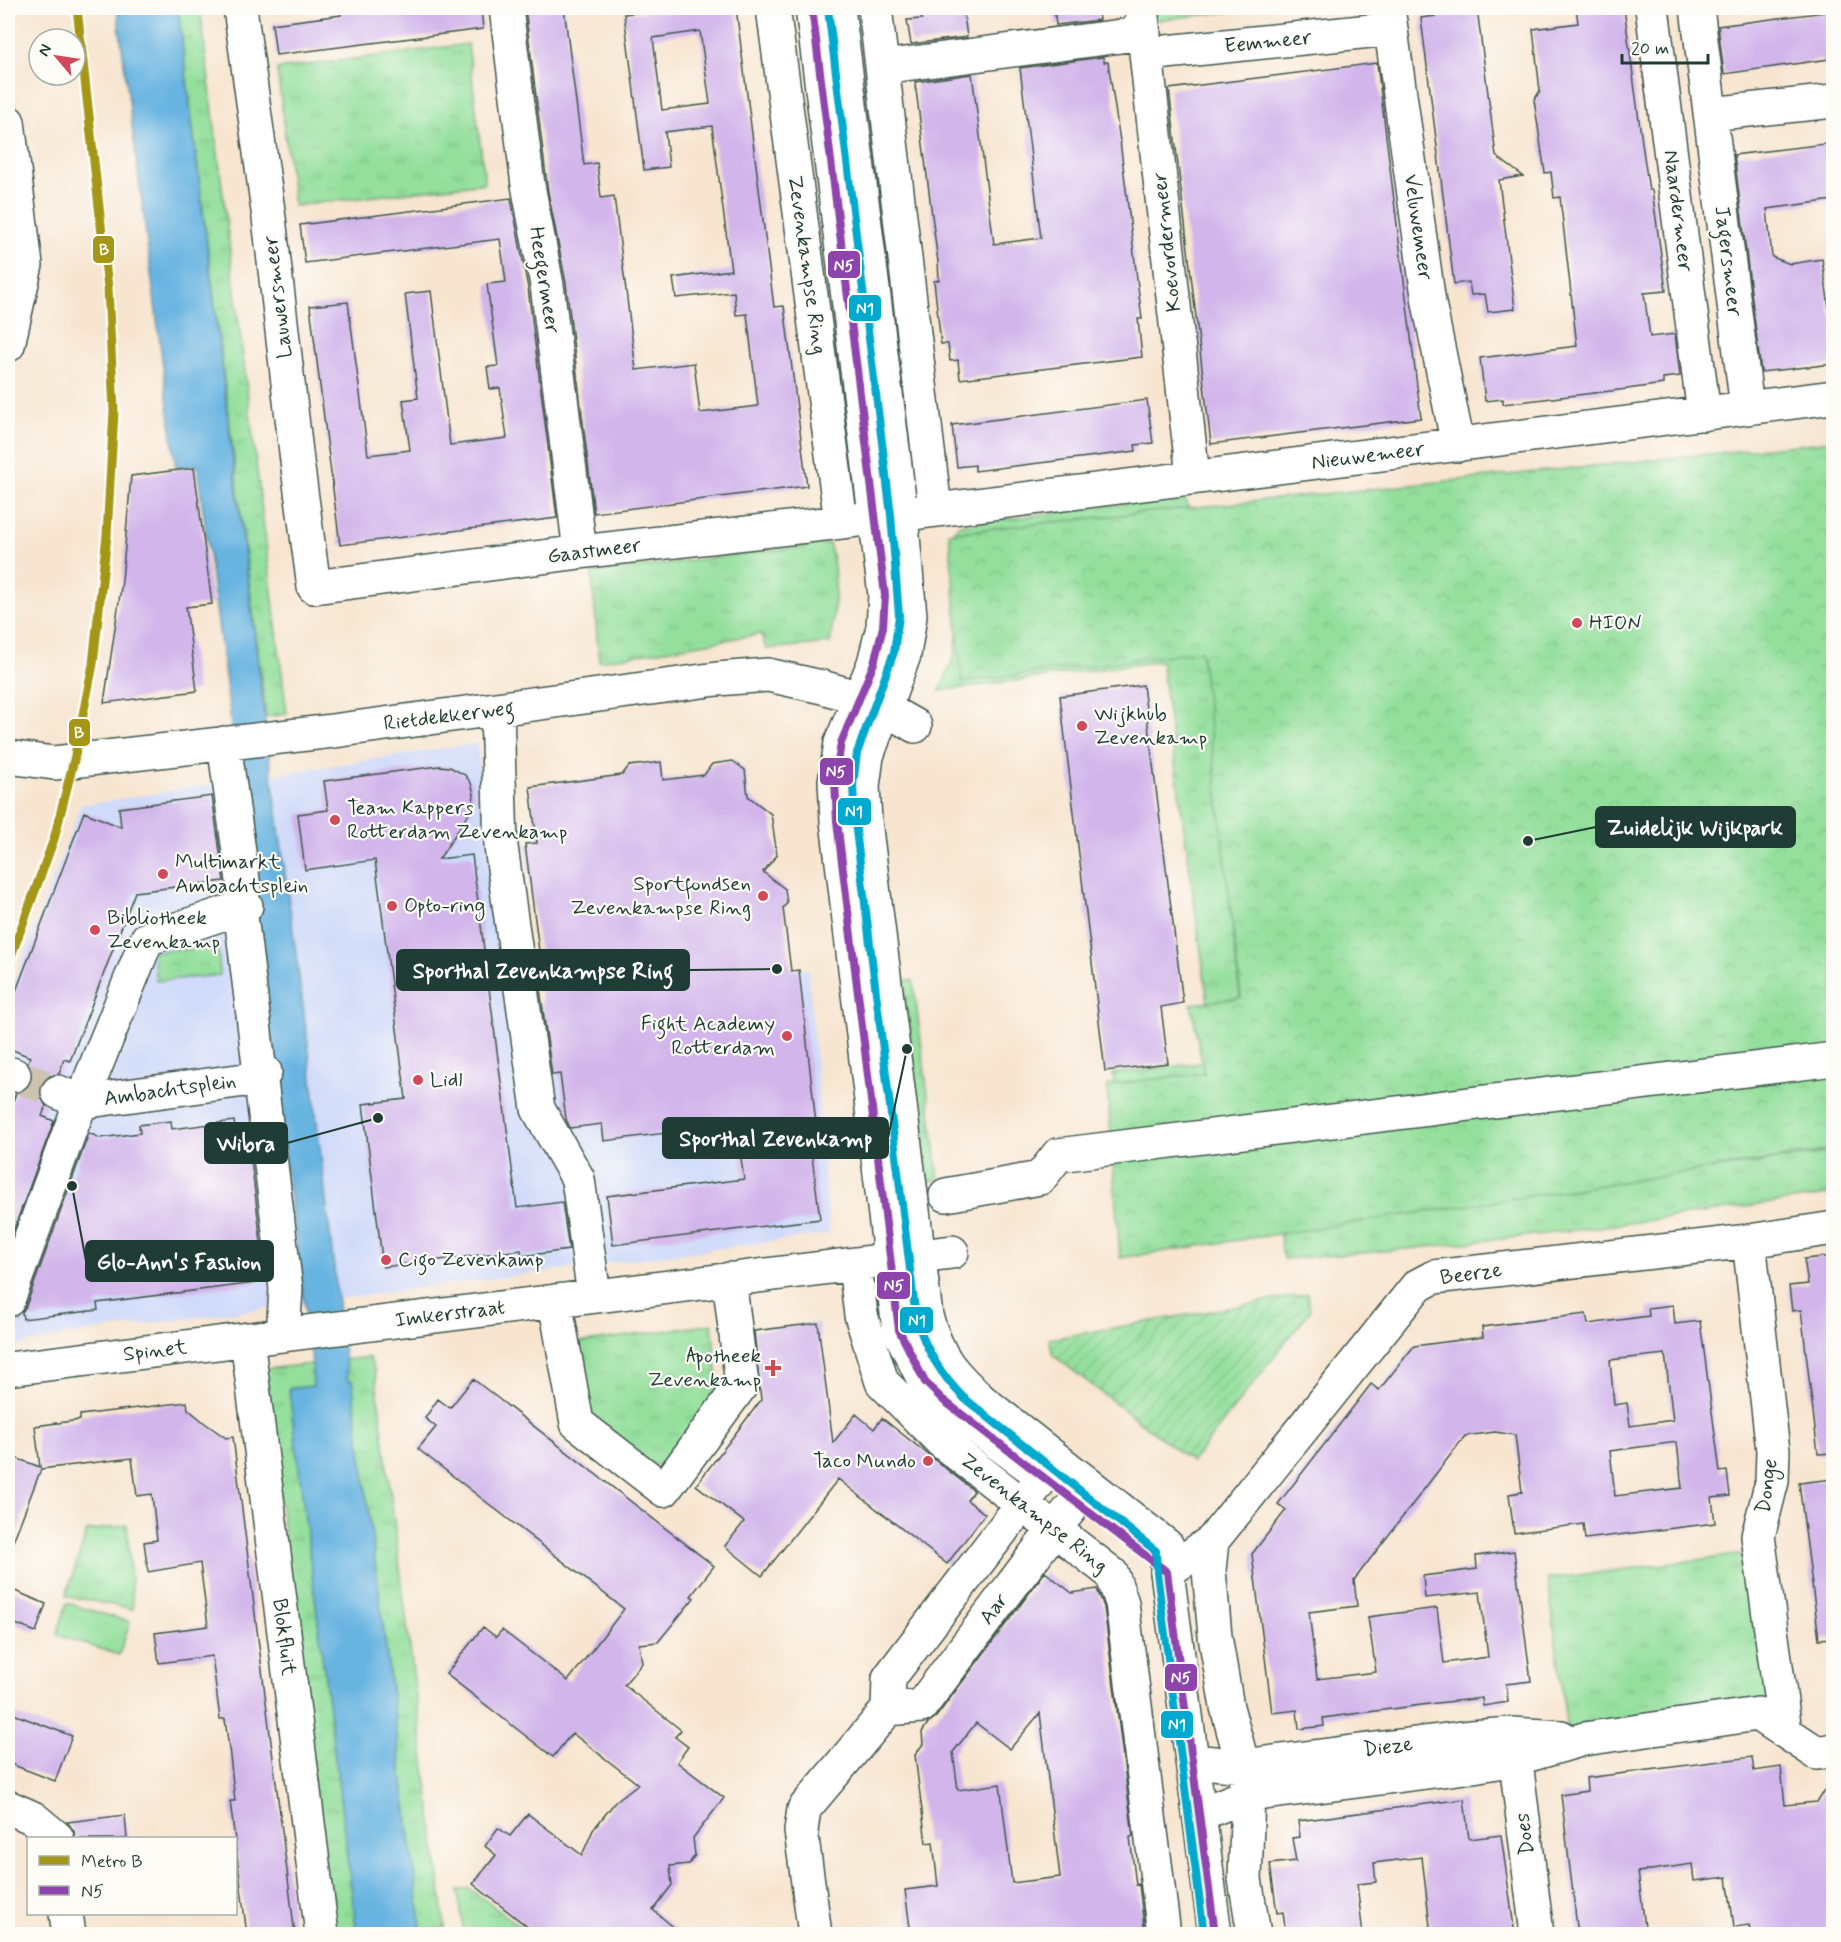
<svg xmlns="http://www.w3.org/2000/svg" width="1841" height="1942" font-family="Mynerve,sans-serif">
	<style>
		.built { fill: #d0daf9 }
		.grass { fill: url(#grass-tufts); stroke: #598e68; stroke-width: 1.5 }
		.park { fill: url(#park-crowns); stroke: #598e68; stroke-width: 1.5 }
		.garden { fill: url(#garden-furrows); stroke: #598e68; stroke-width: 1.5 }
		.pitch { fill: #93df9b; stroke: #598e68; stroke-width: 1.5 }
		.water { fill: #67b4e1; stroke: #43788a; stroke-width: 1.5 }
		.building { fill: #d1b5eb; fill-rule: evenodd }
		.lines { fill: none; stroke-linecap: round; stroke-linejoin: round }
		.minor-tunnel { stroke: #ccc3b1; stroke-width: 33; stroke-dasharray: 33 16; stroke-linecap: butt }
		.minor-casing { stroke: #3f564b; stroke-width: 36 }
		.major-casing { stroke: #3f564b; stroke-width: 36 }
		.minor { stroke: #fff; stroke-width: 33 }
		.major { stroke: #fff; stroke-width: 33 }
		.bus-1-casing { stroke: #fdfcf7; stroke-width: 12 }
		.bus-2-casing { stroke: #fdfcf7; stroke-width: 12 }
		.bus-1 { stroke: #8e44ad; stroke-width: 8 }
		.bus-2 { stroke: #00a9ce; stroke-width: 8 }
		.metro-1-casing { stroke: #fdfcf7; stroke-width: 14 }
		.metro-1 { stroke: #a59715; stroke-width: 9 }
		.poi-dot { fill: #d1495b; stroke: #fdfcf7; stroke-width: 2 }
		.labels { text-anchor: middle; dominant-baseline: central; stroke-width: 4.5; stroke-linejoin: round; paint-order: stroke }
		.street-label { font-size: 21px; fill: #1f3d34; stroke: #fdfcf7 }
		.poi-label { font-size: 21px; fill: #1f3d34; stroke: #fdfcf7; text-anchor: start }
		.leader { fill: none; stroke: #1f3d34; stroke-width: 2 }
		.callout-dot { fill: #1f3d34; stroke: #fdfcf7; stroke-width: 2 }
		.callout { fill: #1f3d34; stroke: #1f3d34; stroke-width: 2 }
		.callout-label { font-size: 22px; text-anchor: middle; font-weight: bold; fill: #fff }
		.line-badge { stroke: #fdfcf7; stroke-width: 2 }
		.badge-label { font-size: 16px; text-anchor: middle; font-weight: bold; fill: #fff }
	</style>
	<defs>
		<pattern id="grass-tufts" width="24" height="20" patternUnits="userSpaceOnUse" patternTransform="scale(1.5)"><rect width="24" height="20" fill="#93df9b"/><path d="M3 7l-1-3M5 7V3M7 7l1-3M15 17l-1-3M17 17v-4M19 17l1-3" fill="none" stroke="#7ec086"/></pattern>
		<pattern id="park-crowns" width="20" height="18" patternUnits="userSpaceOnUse" patternTransform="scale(1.5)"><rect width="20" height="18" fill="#93df9b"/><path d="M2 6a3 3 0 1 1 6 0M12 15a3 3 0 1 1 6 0" fill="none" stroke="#7ec086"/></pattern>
		<pattern id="garden-furrows" width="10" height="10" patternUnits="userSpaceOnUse" patternTransform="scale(1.5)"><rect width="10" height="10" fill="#93df9b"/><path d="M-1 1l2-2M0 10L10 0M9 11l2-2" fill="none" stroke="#7ec086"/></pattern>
	</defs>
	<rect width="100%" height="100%" fill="#fdfcf7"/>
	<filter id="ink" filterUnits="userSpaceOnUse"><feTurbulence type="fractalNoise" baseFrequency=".0167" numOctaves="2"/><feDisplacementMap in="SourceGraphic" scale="12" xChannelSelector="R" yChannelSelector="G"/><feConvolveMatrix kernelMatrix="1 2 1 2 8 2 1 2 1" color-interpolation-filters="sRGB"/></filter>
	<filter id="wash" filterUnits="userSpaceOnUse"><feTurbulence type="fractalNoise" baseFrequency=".008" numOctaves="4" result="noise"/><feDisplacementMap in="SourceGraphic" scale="24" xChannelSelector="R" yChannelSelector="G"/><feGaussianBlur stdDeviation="1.35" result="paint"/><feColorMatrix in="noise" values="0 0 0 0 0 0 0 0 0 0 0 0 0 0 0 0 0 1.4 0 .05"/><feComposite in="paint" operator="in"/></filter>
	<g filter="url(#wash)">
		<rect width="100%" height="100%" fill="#f7e5d0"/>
		<path class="built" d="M477,743L506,1007L808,968L829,1234L72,1334L8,1348V998L81,805Z"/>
		<path class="grass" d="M178,8H200L287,714L266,717Z
			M1149,8H1259L1150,21Z
			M468,44L485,183L294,206L277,69Z
			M1184,496L1189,508L1253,1122L1121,1135L1113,1074L1216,1061L1161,661L940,691L955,654L960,612L953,531L959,525Z
			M829,543C839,577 835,609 830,643L766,649L761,634L599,661L592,573Z
			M913,980L939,1180L928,1181L903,981Z
			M1833,1152V1194C1651,1221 1468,1247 1283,1259L1279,1227Z
			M712,1324L719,1393L662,1464L641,1465L580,1417L572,1344Z
			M369,1357L375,1371L446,1934H422L352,1380L348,1381L345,1360Z
			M312,1364L313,1386L289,1389L357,1934H330L265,1369Z
			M127,1525L133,1609L66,1596L87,1531Z
			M1752,1553L1771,1702L1567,1731L1548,1579Z
			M469,1888L530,1934H464L458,1891Z"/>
		<path class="park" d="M1833,441V1150L1120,1258L1107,1085L1204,1073L1191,1004L1241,998L1201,651L962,682L949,533Z
			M218,945L220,975L156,981L153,952Z"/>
		<path class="garden" d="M1308,1294L1310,1311L1192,1462L1053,1355L1049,1339Z"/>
		<path class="pitch" d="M67,1603L130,1622L119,1655L57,1635Z"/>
		<path class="water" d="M117,8H178L270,762L307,1036L343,1346L348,1381L352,1380L422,1934H357L289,1389L313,1386L311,1351L231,768V721L197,465L176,468Z"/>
		<g id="blocks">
			<path class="building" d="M340,8H481L483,29L276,55L272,24L341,15Z
				M525,8H564L584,165L597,163L601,198L614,196L636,370L694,363L700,413L758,406L747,314L736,315L734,292L676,298L673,278L731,270L712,126L665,132L669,167L644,170L624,14L678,8H736L774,307L784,306L807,486L594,513L566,283L548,192ZM700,31L710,104L662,110L653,38Z
				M921,8H963L967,37L911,44L907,20L922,19Z
				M1054,8H1097L1099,20L1056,25Z
				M1434,8H1477L1496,156L1523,176L1499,180L1515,309L1488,312L1485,294L1471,295L1469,282L1454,284L1421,18L1435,16Z
				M1576,8H1624L1643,150L1649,190H1652L1666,291L1644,293L1650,337L1675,334L1680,376L1663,378V384L1627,389L1503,404V399L1485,401L1480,358L1577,346L1560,197L1554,198L1551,172L1545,173L1534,100L1540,91L1533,29L1578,23Z
				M1833,11V54L1829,55V59L1724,74L1718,26Z
				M1103,57L1104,62H1108L1120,141L1142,319H1138L1142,357L960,379L958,360L950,361L948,344H941L934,281L939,280L938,262L915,82L972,74L994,244L1041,238L1020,68Z
				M1377,63L1421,418L1211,444L1169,89Z
				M1833,143V200L1767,209L1772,257L1790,264L1822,259L1830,314H1833V364L1761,372L1734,155Z
				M511,198L528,288L557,518L340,545L310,306L348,302L368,455L410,450L403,400L418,398L405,294L431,291L450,445L507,438L500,388L490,389L487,367L498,366L487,284L506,282L500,239L305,263L300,225Z
				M1147,400L1153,443L1135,445L1136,451L975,471V465L957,467L952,425Z
				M194,468L212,604L186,607L197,691L104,703L122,581L131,476Z
				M1143,685L1183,1003L1161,1007L1168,1063L1105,1071L1060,696Z
				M733,761L745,770L748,796L771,814L777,855L763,872L785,889L787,903L783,908L791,971L799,970L816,1124L808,1125L820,1219L613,1245L607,1196L744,1179L736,1124L604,1141L602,1124L570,1128L566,1119L560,1074L552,1075L538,974L542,973L525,844L537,843L530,787L622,775L629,766L661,762L663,780L704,775L712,764Z
				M439,766L450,767L465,775L471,783L474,794L472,809L439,859L472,855L517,1208L562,1202L569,1250L522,1256L521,1250L383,1267L363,1104L406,1099L375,860L305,870L298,814L328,810L324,781Z
				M212,796L224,881L135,892L70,1061L64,1059L59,1074L47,1077L41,1085L40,1095L46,1106L42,1116L54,1121L8,1245V1115L16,1093L26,1089L32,1081V1072L28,1062L30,1057L8,1048V1012L84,812L121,827L119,808Z
				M171,1121L172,1129L234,1121L237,1144L249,1143L263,1259L252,1260L255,1283L97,1303L98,1310L23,1319L22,1312L26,1306L89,1133L100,1138L140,1133L139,1125Z
				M1833,1256V1453L1818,1454L1801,1310L1792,1311L1789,1286L1808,1284L1804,1259Z
				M1673,1305L1675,1324L1700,1321L1720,1472L1727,1471L1730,1496L1712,1498L1715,1523L1585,1539L1583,1524L1514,1533L1509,1494L1522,1492L1515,1435L1495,1432L1465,1436L1354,1580L1357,1606L1309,1612L1317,1679L1376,1672L1368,1617L1437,1608L1444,1663L1488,1657L1480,1592L1425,1598L1423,1576L1477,1569L1476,1556L1514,1551L1531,1681L1506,1684L1508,1702L1483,1706L1482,1698L1437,1703L1323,1718L1324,1726L1299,1729L1297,1710L1272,1713L1252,1554L1286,1510L1278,1504L1371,1384L1379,1390L1414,1346L1483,1337L1482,1327L1586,1314L1588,1324L1649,1316L1648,1308ZM1665,1354L1673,1420L1630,1426L1627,1403L1614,1405L1610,1360ZM1677,1442L1682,1488L1615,1496L1610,1451Z
				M818,1323L833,1443L856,1414L874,1429L882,1418L974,1491L967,1500L985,1514L947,1564L838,1479L762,1576L725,1546L744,1522L696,1485L761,1400L754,1331Z
				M473,1379L714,1566L691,1596L694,1598L658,1642L639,1644L642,1663L624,1685L681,1730L675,1737L688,1747L677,1762L724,1798L693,1838L695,1855L689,1864L670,1866L672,1885L653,1910L683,1935H538L473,1884L496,1855L485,1846L498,1828L510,1836L528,1814L582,1855L593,1830L616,1801L638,1784L572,1733L553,1757L446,1674L483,1627L496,1637L502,1630L568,1681L624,1609L418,1449L436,1427L425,1418L438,1399L450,1408Z
				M187,1402L188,1409L206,1424L226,1438L233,1437L295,1935H247L230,1801H235L230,1756L225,1719H220L212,1656L159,1663L155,1633L208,1626L200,1563L148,1572L144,1542L157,1540L152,1494L137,1496L132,1458L41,1469L9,1552L8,1551V1455L40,1467L35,1426L80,1420V1415Z
				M1833,1479V1638L1819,1639L1799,1483Z
				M1045,1572L1072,1593L1097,1589L1104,1607L1133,1836L1130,1837L1136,1885L1139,1884L1145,1935H1068L1067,1928L1011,1935H911L905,1890L938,1886L933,1842L926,1843L915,1755L923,1744L922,1732L928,1723L936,1717ZM1040,1713L1060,1877L1012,1883L1000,1784L958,1790L953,1752L976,1723L1010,1749Z
				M8,1588L46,1604L36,1632L8,1621Z
				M8,1712L72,1736L55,1781L8,1763Z
				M1752,1757L1754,1771L1781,1767L1785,1805L1817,1802L1833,1776V1935H1751L1749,1925L1734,1927L1727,1877L1694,1881L1692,1864L1638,1872L1646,1935H1578L1561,1795L1587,1791L1586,1778Z
				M1464,1799L1469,1839L1501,1835L1515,1935H1431L1422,1857L1374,1863L1376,1882L1357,1884L1363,1935H1286L1283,1912L1277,1913L1270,1864L1296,1861L1292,1838L1300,1837L1298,1821Z
				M125,1815L127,1839H75L74,1831L67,1822Z"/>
		</g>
	</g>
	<g filter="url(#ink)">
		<use href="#blocks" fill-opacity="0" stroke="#3f564b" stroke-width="1.5"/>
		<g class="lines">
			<path class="minor-tunnel" d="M14,1075L58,1092"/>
			<g class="minor-casing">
				<path id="minor" d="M240,8L269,218L297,461L314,587L580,552L841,522L1834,397
					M506,8L528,185L547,285L580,552
					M773,8L841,522
					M875,8L935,509
					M1141,8L1193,477
					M1388,8L1429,303L1458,445
					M1652,8L1704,414
					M1697,8L1747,408
					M1147,54L1390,29
					M882,67L1144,33
					M1710,114L1834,101
					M8,122L26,265L8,345
					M497,710L501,847L538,1109L578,1179L594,1296
					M224,743L244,888L240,907L286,1289L283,1335
					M8,757L54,763L333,731L717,679L768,675L822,687L860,698L885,709L915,726
					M8,1073L14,1075
					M58,1092L81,1102L260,1078L265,1072
					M946,1195L1040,1178L1058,1155L1834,1059
					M1749,1241L1773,1451L1772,1481L1758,1536L1785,1731
					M855,1265L861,1315L882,1382L942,1442L1112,1574L1122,1603L1164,1934
					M8,1300L70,1130L147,939L246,906
					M555,1301L577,1423L664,1490L742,1384L729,1279
					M247,1339L322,1934
					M8,1369L952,1252
					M1056,1460L889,1678L888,1709L921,1706L1055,1528L1089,1486
					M1212,1541L1209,1570L1215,1636L1227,1707L1243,1766L1248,1795L1245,1879L1254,1934
					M1167,1572L1212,1541L1417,1286L1434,1277L1749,1241L1834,1228
					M1513,1737L1537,1934
					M1193,1761L1243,1766L1470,1737L1512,1734L1561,1737
					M8,1807L33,1818L57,1838
					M1200,1814L1248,1795L1473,1766L1515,1759L1584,1739L1758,1714L1817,1753L1834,1750
					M66,1914L69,1934
					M815,1934L801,1831L804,1809L888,1709"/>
			</g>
			<g class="major-casing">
				<path id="major" d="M812,8L885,595L883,627L874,663L841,743L835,781L837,821L899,1330L925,1382L965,1419L1029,1466
					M838,8L901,514L910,616L904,655L867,756L863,786L865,821L926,1316C939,1359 950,1371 982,1401L1167,1546V1572L1215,1934"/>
			</g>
			<use href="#minor" class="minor"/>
			<use href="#major" class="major"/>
			<g class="bus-1-casing">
				<path id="bus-1" d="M812,8L885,595L883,627L874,663L841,743L835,781L837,821L899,1330L925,1382L943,1400L1167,1572L1215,1934"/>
			</g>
			<g class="bus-2-casing">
				<path id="bus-2" d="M828,9L891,515L899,616L894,652L857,753L853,786L855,822L916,1318C926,1350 940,1374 964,1398L1156,1551L1157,1573L1204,1934"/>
			</g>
			<use href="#bus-1" class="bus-1"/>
			<use href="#bus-2" class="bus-2"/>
			<g class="metro-1-casing">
				<path id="metro-1" d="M8,964L54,839L74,760L93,664L107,535L114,411L108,288L77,8"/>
			</g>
			<use href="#metro-1" class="metro-1"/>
		</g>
	</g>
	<g class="poi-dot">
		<circle cx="1577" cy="623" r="6"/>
		<circle cx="1082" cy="726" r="6"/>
		<circle cx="335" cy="820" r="6"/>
		<circle cx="163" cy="874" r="6"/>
		<circle cx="763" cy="896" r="6"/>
		<circle cx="392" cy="906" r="6"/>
		<circle cx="95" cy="930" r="6"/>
		<circle cx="787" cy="1036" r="6"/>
		<circle cx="418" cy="1080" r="6"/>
		<circle cx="386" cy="1260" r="6"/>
		<path d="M770 1359h6v6h6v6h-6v6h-6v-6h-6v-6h6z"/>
		<circle cx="928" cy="1461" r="6"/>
	</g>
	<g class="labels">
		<g class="street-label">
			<text transform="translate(1268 42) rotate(-6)">Eemmeer</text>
			<text transform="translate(1678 211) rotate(83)">Naardermeer</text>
			<text transform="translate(1418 227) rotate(82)">Veluwemeer</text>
			<text transform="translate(1167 242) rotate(-96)">Koevordermeer</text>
			<text transform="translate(1728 261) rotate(83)">Jagersmeer</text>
			<text transform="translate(807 265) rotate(82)">Zevenkampse Ring</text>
			<text transform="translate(544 280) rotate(81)">Heegermeer</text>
			<text transform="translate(278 297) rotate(-97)">Lauwersmeer</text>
			<text transform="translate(1368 456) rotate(-7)">Nieuwemeer</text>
			<text transform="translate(594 551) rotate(-7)">Gaastmeer</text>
			<text transform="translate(449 716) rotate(-7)">Rietdekkerweg</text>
			<text transform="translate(170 1090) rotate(-8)">Ambachtsplein</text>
			<text transform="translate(1471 1274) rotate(-8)">Beerze</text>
			<text transform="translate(450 1314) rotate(-7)">Imkerstraat</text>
			<text transform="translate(155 1351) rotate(-7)">Spinet</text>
			<text transform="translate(1767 1486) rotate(-82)">Donge</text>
			<text transform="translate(1034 1513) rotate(38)">Zevenkampse Ring</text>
			<text transform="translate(994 1609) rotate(-53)">Aar</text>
			<text transform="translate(284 1637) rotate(83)">Blokfluit</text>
			<text transform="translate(1388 1747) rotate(-7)">Dieze</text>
			<text transform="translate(1525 1834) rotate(-97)">Does</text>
		</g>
		<g class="poi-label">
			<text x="1589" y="623">HION</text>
			<text x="1094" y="714">Wijkhub<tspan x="1094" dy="24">Zevenkamp</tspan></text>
			<text x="347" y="808">Team Kappers<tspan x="347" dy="24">Rotterdam Zevenkamp</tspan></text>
			<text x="175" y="862">Multimarkt<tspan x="175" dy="24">Ambachtsplein</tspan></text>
			<text x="751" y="884" text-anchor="end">Sportfondsen<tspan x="751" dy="24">Zevenkampse Ring</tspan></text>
			<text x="404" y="906">Opto-ring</text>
			<text x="107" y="918">Bibliotheek<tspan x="107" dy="24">Zevenkamp</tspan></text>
			<text x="775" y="1024" text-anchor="end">Fight Academy<tspan x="775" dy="24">Rotterdam</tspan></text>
			<text x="430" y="1080">Lidl</text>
			<text x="398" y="1260">Cigo Zevenkamp</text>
			<text x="761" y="1356" text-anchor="end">Apotheek<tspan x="761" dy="24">Zevenkamp</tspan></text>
			<text x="916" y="1461" text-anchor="end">Taco Mundo</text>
		</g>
	</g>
	<path class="leader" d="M1528 841L1596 827M777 969L689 970M907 1049L888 1138M378 1118L287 1143M72 1186L86 1261"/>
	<g class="callout-dot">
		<circle cx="1528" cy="841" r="6"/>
		<circle cx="777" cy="969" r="6"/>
		<circle cx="907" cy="1049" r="6"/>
		<circle cx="378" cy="1118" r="6"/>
		<circle cx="72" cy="1186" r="6"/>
	</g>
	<g class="callout">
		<rect x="1596" y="807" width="199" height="40" rx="6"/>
		<rect x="397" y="950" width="292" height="40" rx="6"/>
		<rect x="663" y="1118" width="225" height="40" rx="6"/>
		<rect x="205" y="1123" width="82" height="40" rx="6"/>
		<rect x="86" y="1241" width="187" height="40" rx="6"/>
	</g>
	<g class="callout-label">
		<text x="1695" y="835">Zuidelijk Wijkpark</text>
		<text x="543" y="978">Sporthal Zevenkampse Ring</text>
		<text x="776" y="1146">Sporthal Zevenkamp</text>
		<text x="246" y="1151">Wibra</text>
		<text x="179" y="1269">Glo-Ann's Fashion</text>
	</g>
	<g class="line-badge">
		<rect x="92" y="235" width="23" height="29" rx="6" fill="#a59715"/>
		<rect x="827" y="250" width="34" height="29" rx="6" fill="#8e44ad"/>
		<rect x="848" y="294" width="34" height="28" rx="6" fill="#00a9ce"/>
		<rect x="68" y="718" width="23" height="29" rx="6" fill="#a59715"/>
		<rect x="819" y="757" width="35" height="29" rx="6" fill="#8e44ad"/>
		<rect x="837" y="797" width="35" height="29" rx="6" fill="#00a9ce"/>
		<rect x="876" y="1271" width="35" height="29" rx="6" fill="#8e44ad"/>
		<rect x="899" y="1306" width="35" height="28" rx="6" fill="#00a9ce"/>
		<rect x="1164" y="1663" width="34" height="29" rx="6" fill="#8e44ad"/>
		<rect x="1160" y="1710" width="34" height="29" rx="6" fill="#00a9ce"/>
	</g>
	<g class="badge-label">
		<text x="104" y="255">B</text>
		<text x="844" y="271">N5</text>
		<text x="865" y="314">N1</text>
		<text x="79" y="738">B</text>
		<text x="836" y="777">N5</text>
		<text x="854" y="817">N1</text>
		<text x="894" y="1291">N5</text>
		<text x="917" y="1326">N1</text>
		<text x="1181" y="1683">N5</text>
		<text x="1177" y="1730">N1</text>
	</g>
	<rect width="1841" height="1942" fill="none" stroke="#fdfcf7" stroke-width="30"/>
	<rect x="27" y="1837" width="210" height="78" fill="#fdfcf7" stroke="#a4b0a9" stroke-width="1.5"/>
	<rect x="39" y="1856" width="30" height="9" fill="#a59715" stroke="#a4b0a9" stroke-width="1.5"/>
	<text x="81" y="1867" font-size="18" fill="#1f3d34">Metro B</text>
	<rect x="39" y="1886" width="30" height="9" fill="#8e44ad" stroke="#a4b0a9" stroke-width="1.5"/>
	<text x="81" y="1897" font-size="18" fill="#1f3d34">N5</text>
	<g transform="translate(57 57) rotate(299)"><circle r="28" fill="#fdfcf7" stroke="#a4b0a9" stroke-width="1.5"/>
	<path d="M0-4.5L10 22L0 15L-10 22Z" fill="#d1495b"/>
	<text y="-9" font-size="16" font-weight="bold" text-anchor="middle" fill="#1f3d34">N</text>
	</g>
	<path d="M1622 54v9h86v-9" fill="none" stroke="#1f3d34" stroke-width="3"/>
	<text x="1631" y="54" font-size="18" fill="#1f3d34" stroke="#fdfcf7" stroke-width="4.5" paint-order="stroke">20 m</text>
</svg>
